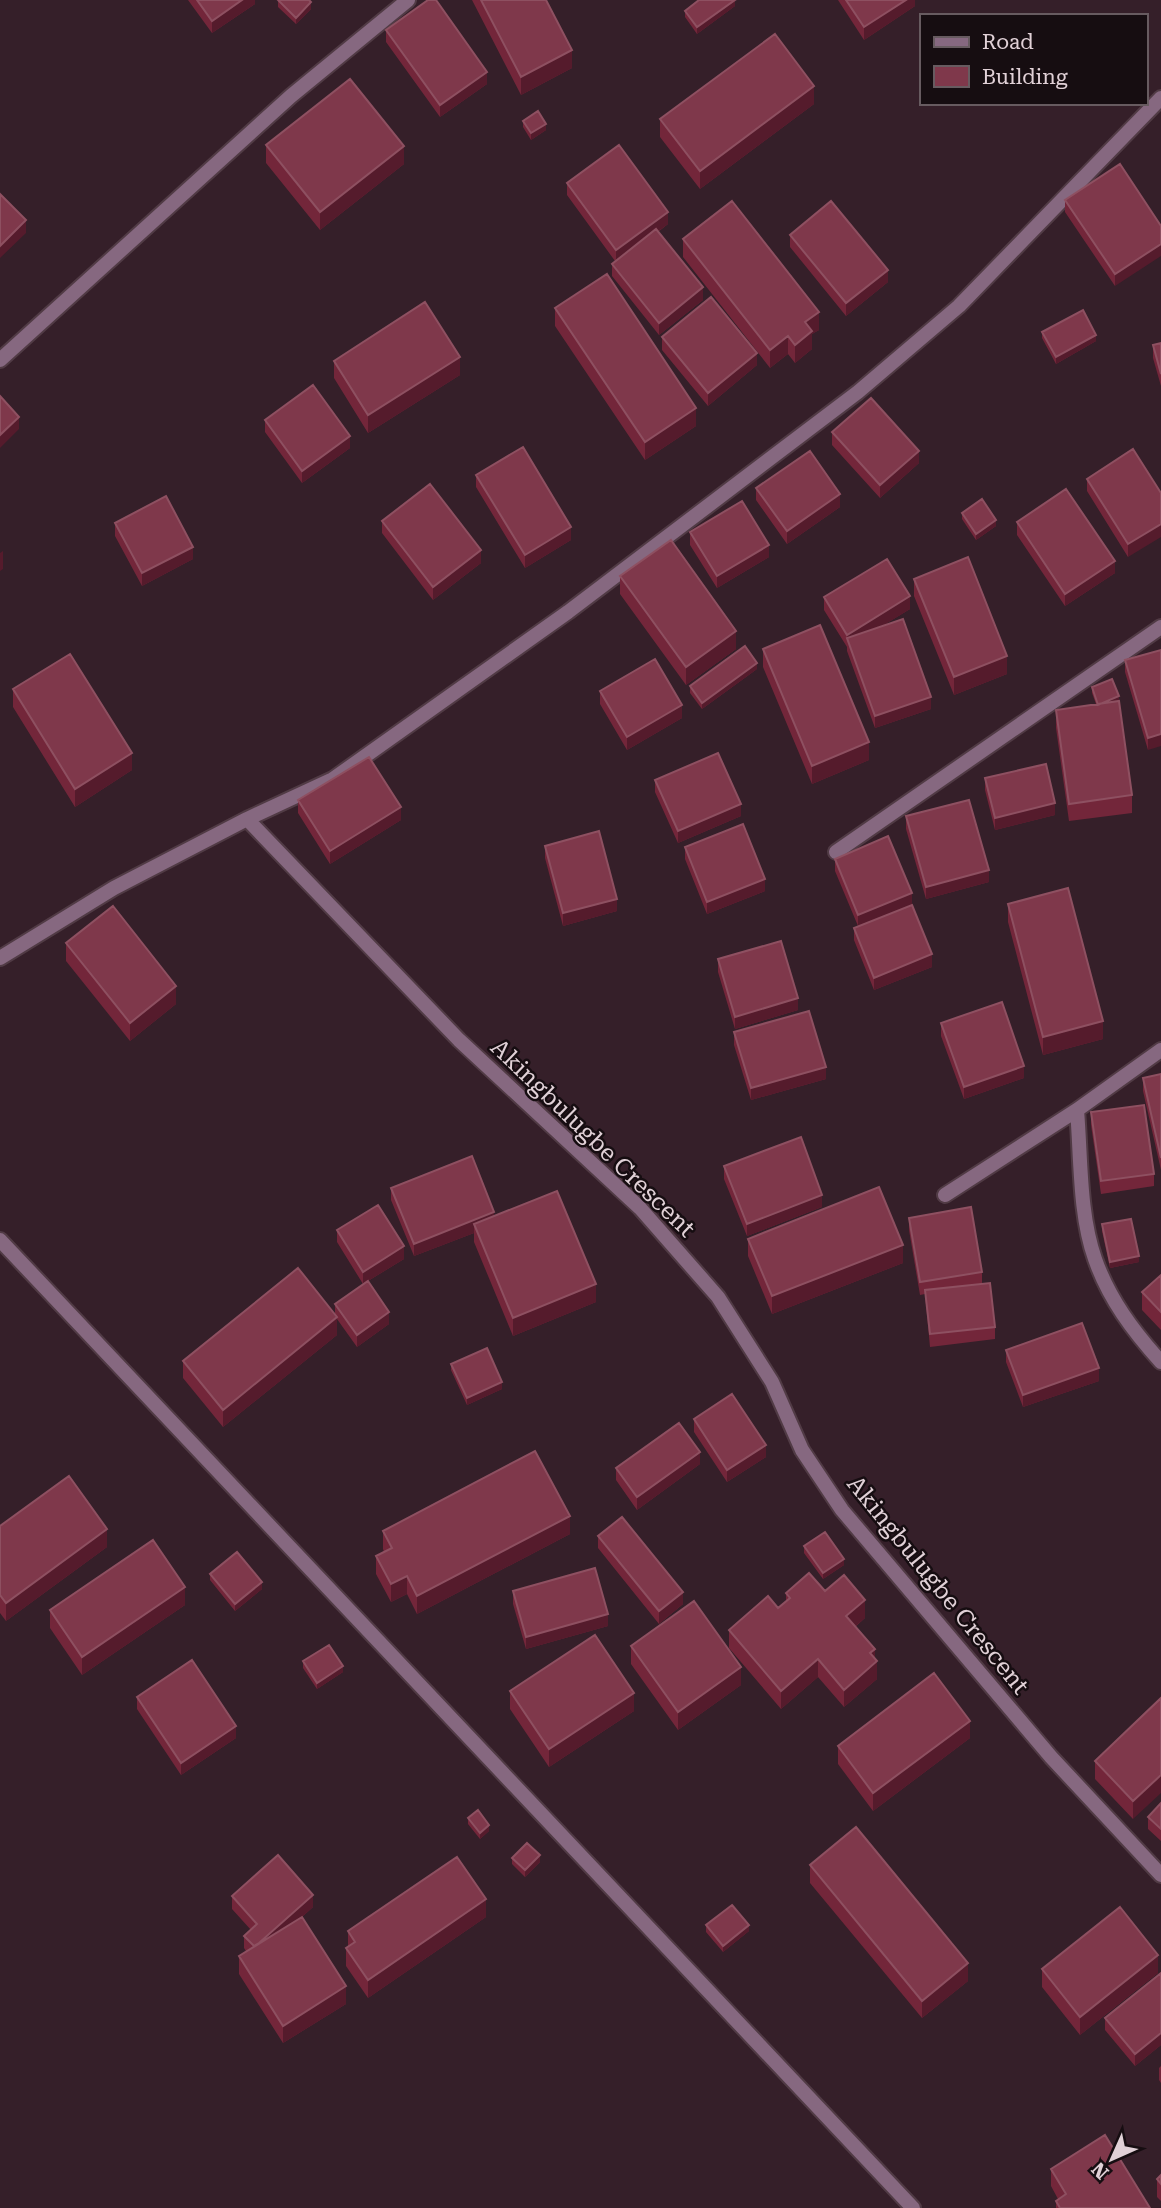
<svg xmlns="http://www.w3.org/2000/svg" width="1161" height="2208" font-family="'Roboto Serif',serif">
	<style>
		.lines { fill: none; stroke-linecap: round; stroke-linejoin: round }
		.minor-casing { stroke: #513b45; stroke-width: 18 }
		.minor { stroke: #866880; stroke-width: 14 }
		.wall { fill: #73263a }
		.shaded-wall { fill: #551b2c }
		.building { fill: #7f384b; stroke: #8e5061; stroke-width: 2 }
		.labels { text-anchor: middle; dominant-baseline: central; stroke-width: 5; stroke-linejoin: round; paint-order: stroke }
		.street-label { font-size: 24px; fill: #e1d1d7; stroke: #160d11 }
	</style>
	<rect width="100%" height="100%" fill="#351f29"/>
	<g class="lines">
		<g class="minor-casing">
			<path id="minor" d="M0,360L291,96L408,0
				M247,819L459,1040L640,1208L718,1297L772,1382L802,1450L842,1510L1051,1757L1161,1875
				M836,852L1161,627
				M0,958L114,888L247,819L333,779L568,612L858,392L959,306L1161,98
				M1077,1110C1081,1157 1079,1214 1095,1259C1109,1299 1133,1331 1161,1362
				M945,1195L1077,1110L1161,1050
				M0,1240L913,2208"/>
		</g>
		<use href="#minor" class="minor"/>
	</g>
	<path class="wall" d="M188,0H255V4L212,33Z
		M278,0L311,9L296,24L278,7Z
		M472,0H546L572,68L521,95Z
		M838,0H915V6L864,40Z
		M735,6L697,34L685,17V11Z
		M386,30L487,84L440,117L386,42Z
		M814,104L700,189L660,137V119Z
		M523,121L546,130L531,140L523,127Z
		M266,145L404,164L320,230L266,163Z
		M1120,164L1115,286L1065,212V200Z
		M567,183L668,224L658,232L703,300L659,335L612,276V264L615,261L567,195Z
		M790,235L888,282L846,316L790,247Z
		M683,239L819,330L812,334V349L795,363L788,354L770,368L683,257Z
		M555,308L696,426L645,460L555,326Z
		M1042,332L1096,341L1056,364L1042,338Z
		M662,337L757,365L708,406L662,350Z
		M1161,343V386L1153,358V345Z
		M334,361L460,375L368,433L334,378Z
		M265,420L350,448L302,483L265,432Z
		M832,432L919,463L880,498L832,445Z
		M476,475L571,540L525,568L476,487Z
		M1087,479L1161,493L1128,557L1087,491Z
		M756,488L840,507L787,544L756,500Z
		M962,513L996,526L976,540L962,519Z
		M382,521L481,563L433,600L382,533Z
		M1017,522L1115,573L1065,606L1017,535Z
		M115,523L193,559L142,586L115,536Z
		M690,532L769,557L717,588L690,545Z
		M620,576L736,649L686,685L620,594Z
		M914,579L1007,674L954,695L914,596Z
		M824,597L910,609L882,626L931,709L875,728L847,651V647L824,610Z
		M763,649L869,760L812,784L763,667Z
		M1161,650L1148,750L1125,672V660Z
		M757,669L702,709L690,693V686Z
		M1092,687L1119,701L1132,795V813L1069,821L1056,728V710L1096,704L1092,693Z
		M13,689L132,770L75,807L13,707Z
		M600,691L682,718L627,750L600,704Z
		M985,778L1055,815L995,830L985,790Z
		M655,780L741,816L678,843L655,792Z
		M298,800L401,820L330,864L298,813Z
		M906,816L989,882L926,899L906,829Z
		M545,846L617,911L563,926L545,858Z
		M685,847L765,891L707,914L685,859Z
		M835,859L912,905L932,967L874,990L854,940V928L858,926L835,871Z
		M1008,904L1103,1039L1043,1055L1008,922Z
		M66,943L176,1004L130,1041L66,961Z
		M718,959L798,1010L735,1029L718,972Z
		M941,1023L1024,1078L964,1099L941,1036Z
		M734,1032L826,1079L751,1100L734,1045Z
		M1161,1074V1170L1143,1091V1078Z
		M1091,1112L1154,1174V1186L1101,1194L1091,1125Z
		M724,1166L822,1207L747,1236L724,1179Z
		M391,1188L494,1216L596,1302L513,1336L474,1242V1233L414,1256L391,1200Z
		M909,1218L982,1272V1284L995,1327V1339L930,1347L925,1294L920,1295L909,1230Z
		M1102,1224L1139,1262L1110,1268L1102,1231Z
		M337,1230L404,1259L368,1281L389,1324L357,1347L337,1319V1335L223,1427L183,1378V1361L335,1314V1304L363,1284L337,1242Z
		M748,1239L903,1263L772,1314L748,1256Z
		M1161,1275V1330L1142,1310V1292Z
		M1006,1350L1099,1381L1023,1407L1006,1362Z
		M451,1364L502,1389L467,1405L451,1370Z
		M694,1419L766,1457L727,1482L694,1432Z
		M700,1464L637,1510L616,1480V1468Z
		M0,1526L107,1547L6,1621L0,1613Z
		M383,1531L570,1534L417,1614L407,1594L391,1602L376,1574V1556L384,1552L383,1549Z
		M598,1536L683,1604L659,1624L598,1548Z
		M804,1546L844,1565L823,1579L804,1553Z
		M210,1574L262,1589L235,1611L210,1580Z
		M513,1591L608,1626L526,1649L513,1604Z
		M825,1591L865,1618L855,1627L875,1658L877,1679L844,1707L818,1677L781,1709L729,1648V1630L778,1608L786,1602V1593Z
		M185,1605L82,1675L50,1628V1610Z
		M631,1646L741,1685L678,1730L631,1664Z
		M303,1661L343,1672L317,1689L303,1668Z
		M510,1691L634,1711L549,1767L510,1709Z
		M137,1697L236,1738L181,1775L137,1709Z
		M1161,1698L1133,1819L1095,1779V1761Z
		M970,1738L873,1811L838,1764V1746Z
		M1161,1803V1841L1148,1829V1817Z
		M468,1818L489,1831L480,1839L468,1824Z
		M512,1858L540,1862L525,1877L512,1864Z
		M810,1865L968,1981L922,2018L810,1883Z
		M232,1896L313,1907L302,1917L346,2004L283,2043L239,1974V1956L246,1951L244,1948V1936L251,1930L232,1909Z
		M486,1917L368,1998L346,1966V1948L348,1947V1931Z
		M706,1925L749,1931L723,1952L706,1932Z
		M1042,1969L1158,1973L1080,2035L1042,1987Z
		M1161,1973V2045L1135,2066L1105,2030V2018Z
		M1161,2066V2083L1159,2080V2068Z
		M1051,2169L1150,2208H1056V2201L1058,2199L1051,2186Z
		M1161,2175V2201L1157,2197V2179Z"/>
	<path class="shaded-wall" d="M242,0H255V4L212,33V21Z
		M735,0V6L697,34V27Z
		M906,0H915V6L864,40V27Z
		M311,2V9L296,24V18Z
		M572,50V68L521,95V77Z
		M487,72V84L440,117V105Z
		M814,86V104L700,189V171Z
		M546,124V130L531,140V133Z
		M404,146V164L320,230V212Z
		M668,212V224L616,263V250Z
		M26,220V233L0,258V246Z
		M1161,244V256L1115,286V274Z
		M888,270V282L846,316V303Z
		M703,287V300L659,335V323Z
		M819,312V330L812,334V349L795,363V345L805,322Z
		M1096,335V341L1056,364V357Z
		M788,336V354L770,368V350Z
		M757,353V365L708,406V393Z
		M460,357V375L368,433V415Z
		M696,408V426L645,460V442Z
		M19,417V429L0,448V435Z
		M350,436V448L302,483V471Z
		M919,451V463L880,498V485Z
		M840,494V507L787,544V531Z
		M996,520V526L976,540V534Z
		M1161,524V537L1128,557V544Z
		M571,527V540L525,568V555Z
		M769,545V557L717,588V576Z
		M193,547V559L142,586V573Z
		M481,550V563L433,600V587Z
		M3,551V569L0,571V553Z
		M1115,561V573L1065,606V594Z
		M910,596V609L850,646L847,635Z
		M736,631V649L686,685V667Z
		M1007,656V674L954,695V677Z
		M757,663V669L702,709V703Z
		M1119,696V703L1098,705Z
		M931,697V709L875,728V716Z
		M682,705V718L627,750V737Z
		M1161,734V746L1148,750V738Z
		M869,742V760L812,784V766Z
		M132,753V770L75,807V789Z
		M1055,803V815L995,830V818Z
		M741,804V816L678,843V831Z
		M401,807V820L330,864V851Z
		M989,870V882L926,899V887Z
		M765,879V891L707,914V902Z
		M912,893V906L858,928V915Z
		M617,899V911L563,926V913Z
		M932,954V967L874,990V978Z
		M176,986V1004L130,1041V1023Z
		M798,998V1010L735,1029V1017Z
		M1103,1021V1039L1043,1055V1037Z
		M1024,1066V1078L964,1099V1087Z
		M826,1067V1079L751,1100V1088Z
		M822,1195V1207L747,1236V1224Z
		M494,1212V1225L474,1224V1233L414,1256V1244Z
		M903,1245V1263L772,1314V1296Z
		M404,1246V1259L363,1284V1272Z
		M1139,1256V1262L1110,1268V1262Z
		M596,1284V1302L513,1336V1318Z
		M389,1312V1324L357,1347V1335Z
		M337,1317V1335L223,1427V1410Z
		M1099,1368V1381L1023,1407V1395Z
		M502,1382V1389L467,1405V1398Z
		M766,1445V1457L727,1482V1470Z
		M700,1452V1464L637,1510V1497Z
		M570,1516V1534L417,1614V1596Z
		M107,1529V1547L6,1621V1603Z
		M844,1559V1565L823,1579V1573Z
		M407,1576V1594L391,1602V1584Z
		M262,1582V1589L235,1611V1604Z
		M185,1587V1605L82,1675V1657Z
		M683,1592V1604L659,1624V1611Z
		M865,1600V1618L846,1634V1616Z
		M608,1614V1626L526,1649V1637Z
		M875,1649V1663L877,1661V1679L844,1707V1690L870,1653Z
		M818,1659V1677L781,1709V1691Z
		M343,1666V1672L317,1689V1683Z
		M741,1667V1685L678,1730V1712Z
		M634,1693V1711L549,1767V1749Z
		M970,1721V1738L873,1811V1793Z
		M236,1726V1738L181,1775V1763Z
		M1161,1775V1793L1133,1819V1801Z
		M489,1825V1831L480,1839V1833Z
		M540,1855V1862L525,1877V1870Z
		M313,1895V1907L255,1960V1947Z
		M486,1899V1917L368,1998V1980Z
		M749,1925V1931L723,1952V1946Z
		M1158,1955V1973L1080,2035V2017Z
		M968,1963V1981L922,2018V2001Z
		M346,1986V2004L283,2043V2026Z
		M1161,2033V2045L1135,2066V2054Z"/>
	<path class="building" d="M197,0H242L212,21Z
		M278,0H309L311,2L296,18Z
		M428,0H436L487,72L440,105L386,30Z
		M481,0H546L572,50L521,77Z
		M699,0H735L697,27L685,11Z
		M846,0H906L864,27Z
		M775,34L814,86L700,171L660,119Z
		M350,79L404,146L320,212L266,145Z
		M538,111L546,124L531,133L523,121Z
		M619,145L668,212L616,250L567,183Z
		M1120,164L1161,226V244L1115,274L1065,200Z
		M0,194L26,220L0,246Z
		M732,201L819,312L805,322L812,331L795,345L788,336L770,350L683,239Z
		M831,201L888,270L846,303L790,235Z
		M656,229L703,287L659,323L612,264Z
		M607,274L696,408L645,442L555,308Z
		M711,297L757,353L708,393L662,337Z
		M425,302L460,357L368,415L334,361Z
		M1083,310L1096,335L1056,357L1042,332Z
		M1161,343V374L1153,345Z
		M313,385L350,436L302,471L265,420Z
		M0,396L19,417L0,435Z
		M871,398L919,451L880,485L832,432Z
		M523,447L571,527L525,555L476,475Z
		M1133,449L1161,493V524L1128,544L1087,479Z
		M810,451L840,494L787,531L756,488Z
		M430,484L481,550L433,587L382,521Z
		M1066,489L1115,561L1065,594L1017,522Z
		M166,496L193,547L142,573L115,523Z
		M982,499L996,520L976,534L962,513Z
		M742,501L769,545L717,576L690,532Z
		M671,540L736,631L686,667L620,576Z
		M968,557L1007,656L954,677L914,579Z
		M887,559L910,596L847,635L824,597Z
		M903,619L931,697L875,716L847,638Z
		M820,625L869,742L812,766L763,649Z
		M745,646L757,663L702,703L690,686Z
		M1161,650V734L1148,738L1125,660Z
		M70,654L132,753L75,789L13,689Z
		M655,659L682,705L627,737L600,691Z
		M1112,679L1119,696L1098,705L1092,687Z
		M1119,701L1132,795L1069,804L1056,710Z
		M718,753L741,804L678,831L655,780Z
		M369,757L401,807L330,851L298,800Z
		M1046,764L1055,803L995,818L985,778Z
		M969,800L989,870L926,887L906,816Z
		M743,824L765,879L707,902L685,847Z
		M599,831L617,899L563,913L545,846Z
		M888,836L912,893L858,915L835,859Z
		M1068,888L1103,1021L1043,1037L1008,904Z
		M912,905L932,954L874,978L854,928Z
		M113,906L176,986L130,1023L66,943Z
		M781,941L798,998L735,1017L718,959Z
		M1002,1002L1024,1066L964,1087L941,1023Z
		M809,1011L826,1067L751,1088L734,1032Z
		M1161,1074V1158L1143,1078Z
		M1144,1105L1154,1174L1101,1181L1091,1112Z
		M801,1137L822,1195L747,1224L724,1166Z
		M472,1156L494,1212L414,1244L391,1188Z
		M879,1187L903,1245L772,1296L748,1239Z
		M557,1191L596,1284L513,1318L474,1224Z
		M378,1205L404,1246L363,1272L337,1230Z
		M971,1207L982,1272L920,1282L909,1218Z
		M1131,1219L1139,1256L1110,1262L1102,1224Z
		M298,1268L337,1317L223,1410L183,1361Z
		M1161,1275V1312L1142,1292Z
		M368,1281L389,1312L357,1335L335,1304Z
		M990,1283L995,1327L930,1334L925,1290Z
		M1082,1323L1099,1368L1023,1395L1006,1350Z
		M487,1348L502,1382L467,1398L451,1364Z
		M732,1394L766,1445L727,1470L694,1419Z
		M679,1423L700,1452L637,1497L616,1468Z
		M535,1451L570,1516L417,1596L407,1576L391,1584L376,1556L392,1548L383,1531Z
		M69,1476L107,1529L6,1603L0,1595V1526Z
		M622,1517L683,1592L659,1611L598,1536Z
		M825,1532L844,1559L823,1573L804,1546Z
		M153,1540L185,1587L82,1657L50,1610Z
		M237,1552L262,1582L235,1604L210,1574Z
		M595,1568L608,1614L526,1637L513,1591Z
		M809,1573L825,1591L844,1575L865,1600L846,1616L875,1649L870,1653L877,1661L844,1690L818,1659L781,1691L729,1630L768,1596L778,1608L790,1598L786,1593Z
		M694,1601L741,1667L678,1712L631,1646Z
		M595,1635L634,1693L549,1749L510,1691Z
		M329,1645L343,1666L317,1683L303,1661Z
		M192,1660L236,1726L181,1763L137,1697Z
		M934,1673L970,1721L873,1793L838,1746Z
		M1161,1698V1775L1133,1801L1095,1761Z
		M1161,1803V1829L1148,1817Z
		M478,1810L489,1825L480,1833L468,1818Z
		M856,1827L968,1963L922,2001L810,1865Z
		M527,1843L540,1855L525,1870L512,1858Z
		M278,1855L313,1895L259,1943L254,1946L244,1936L257,1924L232,1896Z
		M457,1857L486,1899L368,1980L346,1948L355,1942L348,1931Z
		M732,1905L749,1925L723,1946L706,1925Z
		M1120,1907L1158,1955L1080,2017L1042,1969Z
		M302,1917L346,1986L283,2026L239,1956Z
		M1161,1973V2033L1135,2054L1105,2018Z
		M1105,2135L1150,2208H1060L1056,2201L1066,2194L1051,2169Z
		M1161,2175V2184L1157,2179Z"/>
	<g class="labels">
		<g class="street-label">
			<text transform="translate(593 1138) rotate(44)">Akingbulugbe Crescent</text>
			<text transform="translate(938 1585) rotate(51)">Akingbulugbe Crescent</text>
		</g>
	</g>
	<rect x="920" y="14" width="228" height="91" fill="#160d11" stroke="#675b60" stroke-width="2"/>
	<rect x="934" y="37" width="35" height="10" fill="#866880" stroke="#675b60" stroke-width="2"/>
	<text x="982" y="49" font-size="21" fill="#e1d1d7">Road</text>
	<rect x="934" y="66" width="35" height="21" fill="#7f384b" stroke="#675b60" stroke-width="2"/>
	<text x="982" y="84" font-size="21" fill="#e1d1d7">Building</text>
	<g transform="translate(1112 2159) rotate(225)" stroke="#160d11" stroke-width="5" paint-order="stroke">
	<path d="M0-5L12 26L0 18L-12 26Z" fill="#e1d1d7"/>
	<text y="-10" font-size="19" font-weight="bold" text-anchor="middle" fill="#e1d1d7">N</text>
	</g>
</svg>
